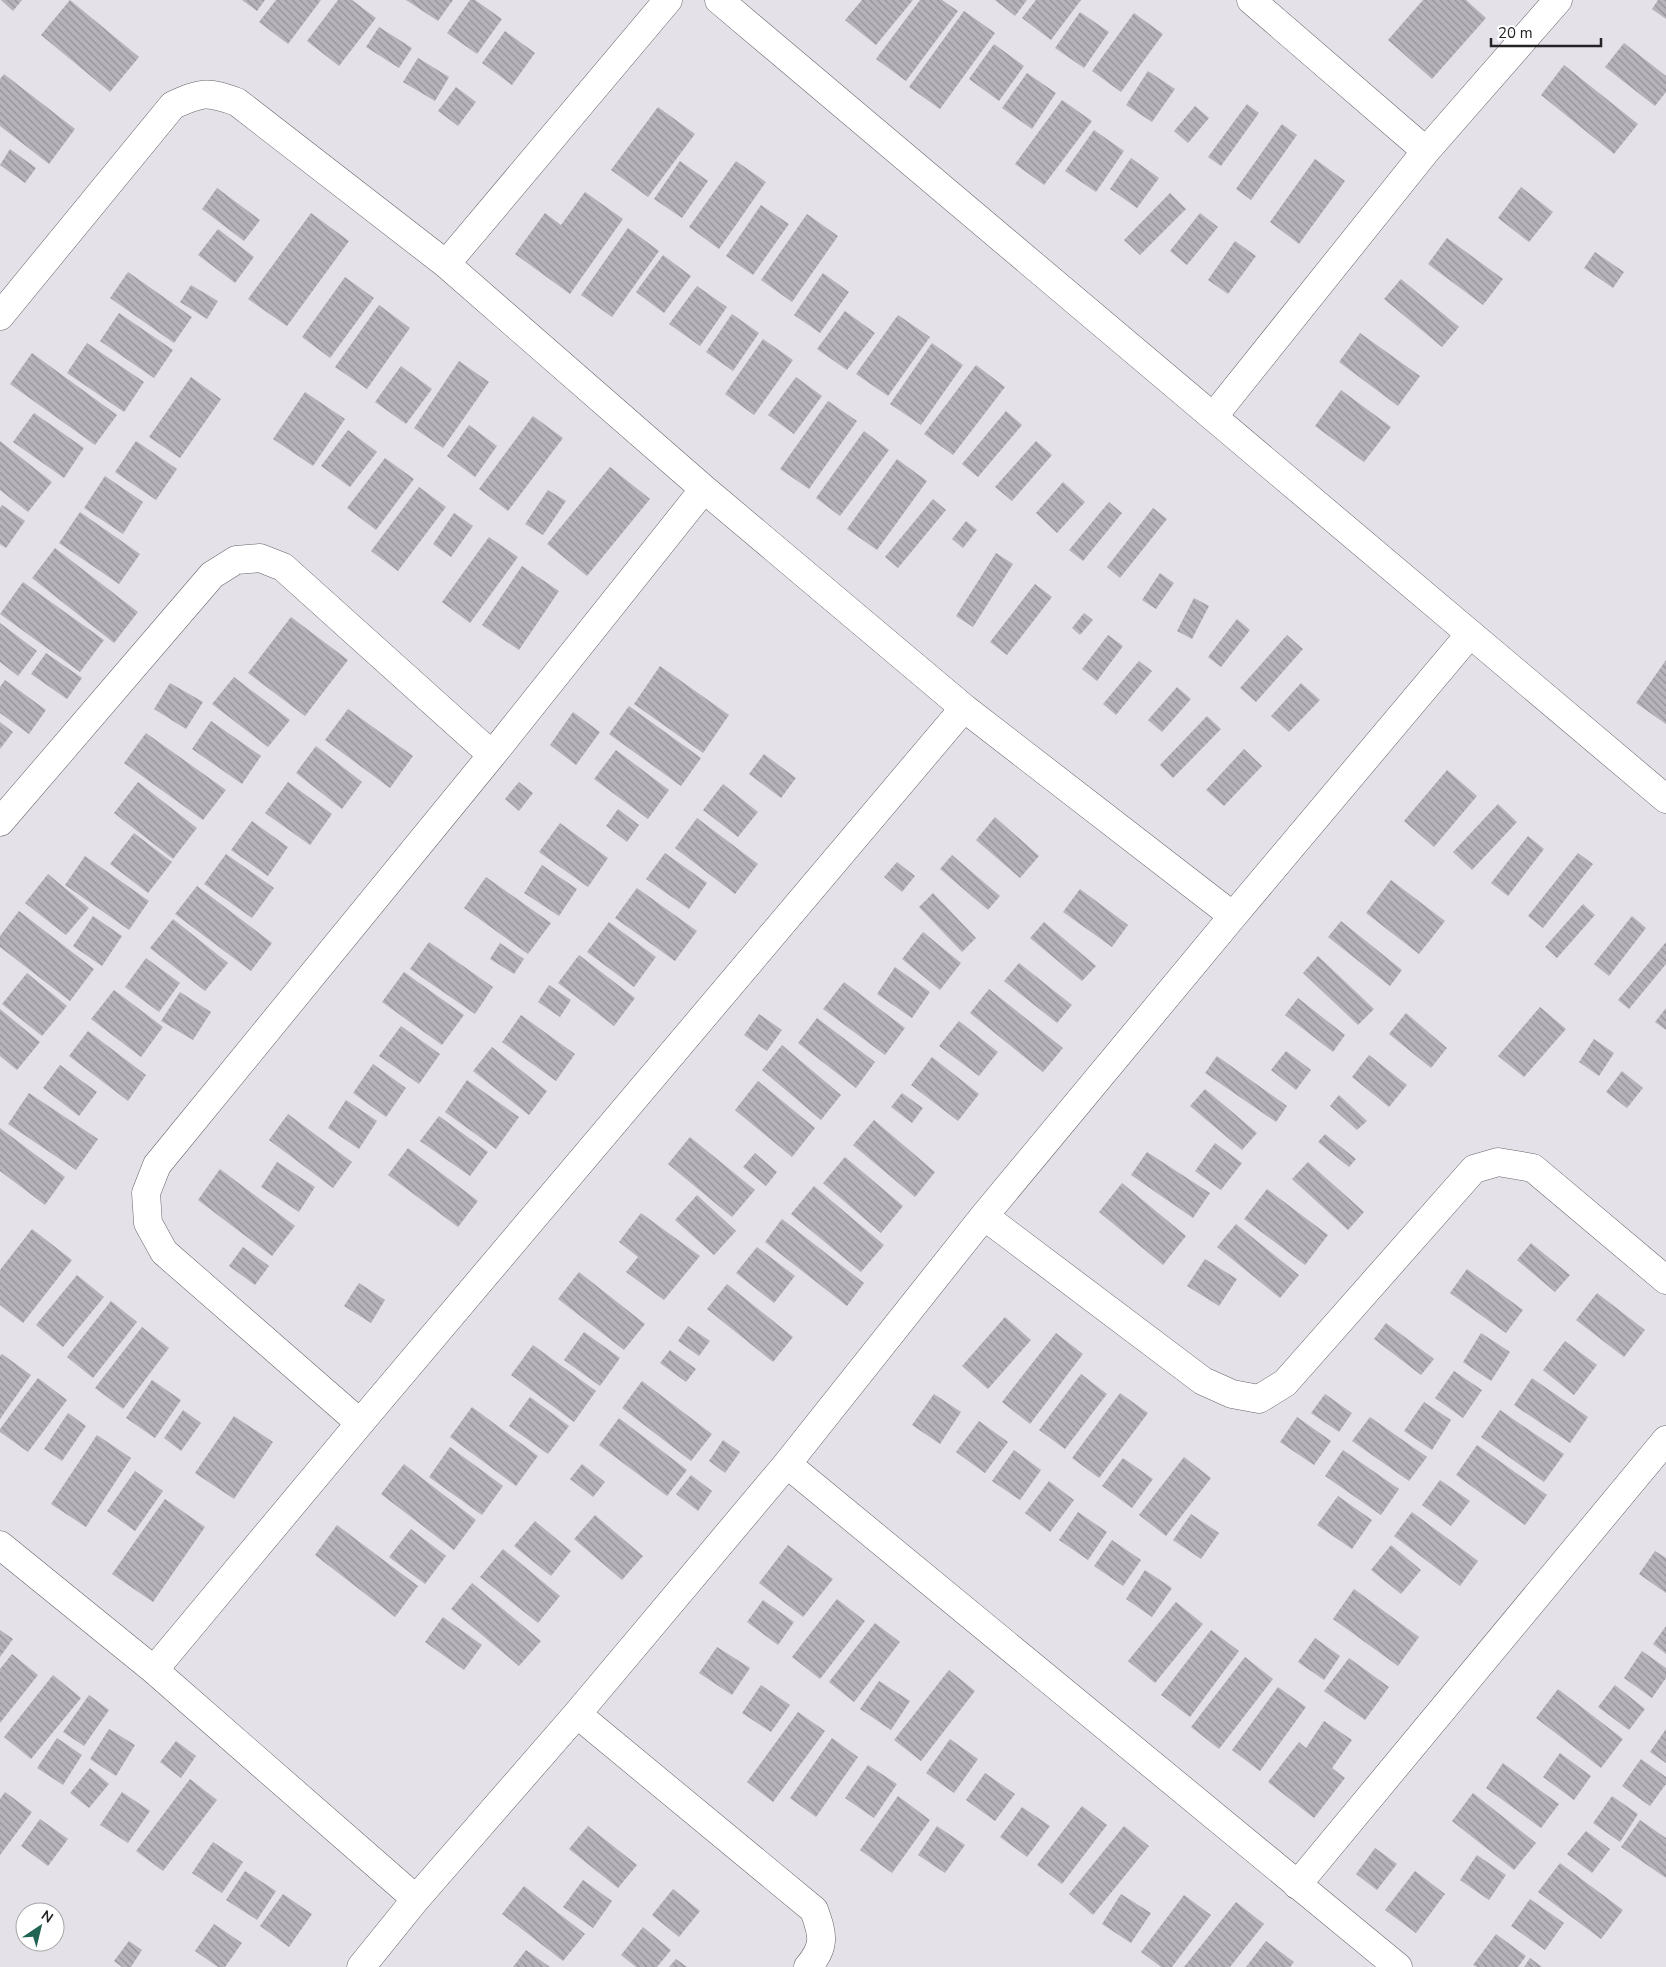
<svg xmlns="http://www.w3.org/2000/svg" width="1666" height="1967" font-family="'Nunito Sans',sans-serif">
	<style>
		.building { fill: url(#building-back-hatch) }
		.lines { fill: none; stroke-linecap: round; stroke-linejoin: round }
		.minor-casing { stroke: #67646a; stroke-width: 29 }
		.minor { stroke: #fff; stroke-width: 28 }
	</style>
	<defs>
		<pattern id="building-back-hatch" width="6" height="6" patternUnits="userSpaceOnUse" patternTransform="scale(1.25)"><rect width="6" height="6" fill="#b7b3bb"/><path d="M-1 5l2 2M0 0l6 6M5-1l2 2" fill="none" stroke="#959198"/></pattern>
	</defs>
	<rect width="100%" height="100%" fill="#e5e1e9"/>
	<path class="building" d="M1,0H22L13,11Z
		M70,0L139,57L110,92L41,35Z
		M242,0H265L257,11Z
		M276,0H321L288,44L259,22Z
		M338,0H352L376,18L339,66L307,41Z
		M406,0H453L438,21Z
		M470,0H475L502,19L477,54L447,33Z
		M862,0H913L876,45L845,20Z
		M920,0H942L958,11L906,81L876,59Z
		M995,0H1027L1015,16Z
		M1036,0H1081L1051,40L1022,18Z
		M1423,0H1466L1486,18L1432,79L1388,40Z
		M1658,0H1666V19L1652,9Z
		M964,11L995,33L940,109L909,87Z
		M1080,12L1109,32L1084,68L1055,48Z
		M1134,13L1163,34L1121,92L1092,71Z
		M379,27L412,48L399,68L366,47Z
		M505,31L535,53L512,85L482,63Z
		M1624,43L1666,76V92L1655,106L1605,67Z
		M994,44L1024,66L999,101L969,79Z
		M418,58L449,77L435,101L403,82Z
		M1564,65L1638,124L1614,154L1541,95Z
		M1148,71L1175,89L1152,122L1126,105Z
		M1027,73L1056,93L1032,129L1002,108Z
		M4,74L75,129L49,164L0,126V79Z
		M456,87L476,102L458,126L438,111Z
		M1062,100L1092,121L1044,185L1015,164Z
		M1247,104L1259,113L1221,166L1208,157Z
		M1195,106L1209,118L1188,143L1174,131Z
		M658,107L695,134L648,197L611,170Z
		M1282,124L1297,135L1251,200L1236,189Z
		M1094,130L1124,151L1096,192L1065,171Z
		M10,149L36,168L25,183L0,165Z
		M1131,158L1159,178L1137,208L1110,189Z
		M1315,159L1345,181L1299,244L1270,222Z
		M680,161L708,181L682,218L654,199Z
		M736,161L766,182L719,249L689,227Z
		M1521,187L1553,212L1529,242L1498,218Z
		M217,188L260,220L244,241L202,209Z
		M585,192L623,219L570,294L515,254L545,213L561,225Z
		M1170,193L1186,209L1140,255L1124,240Z
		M761,205L789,224L753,275L726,256Z
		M311,213L349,241L287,326L248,299Z
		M1200,213L1218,227L1187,265L1170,251Z
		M807,214L838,236L792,302L761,280Z
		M628,228L659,251L612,317L581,295Z
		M218,229L254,257L235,283L198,255Z
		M1447,238L1503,279L1483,305L1428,264Z
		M1235,241L1256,256L1228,294L1208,280Z
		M1595,252L1624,272L1613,288L1584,268Z
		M663,255L691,276L664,313L636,292Z
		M128,272L192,317L174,343L110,298Z
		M823,273L849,292L820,333L794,315Z
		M345,277L374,298L330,358L302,337Z
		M1401,279L1459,327L1442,347L1384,299Z
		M191,285L218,301L207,319L180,302Z
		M697,286L727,307L700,346L669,324Z
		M379,305L410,328L367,389L335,367Z
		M845,311L875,333L847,370L817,349Z
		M119,313L173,350L154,378L100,341Z
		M732,314L759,333L733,371L706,352Z
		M898,315L930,337L888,396L856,374Z
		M1360,333L1420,376L1398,406L1339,362Z
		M763,339L793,360L754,415L725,394Z
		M87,343L144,382L124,412L67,373Z
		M932,343L963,365L921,425L890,404Z
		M32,353L117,415L95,445L10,384Z
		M459,361L489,382L443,448L414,428Z
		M976,365L1005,387L953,455L924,434Z
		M401,366L432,389L406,424L375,402Z
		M191,377L221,399L180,458L149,437Z
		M796,377L822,396L794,434L768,415Z
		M1341,390L1391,427L1364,462L1315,426Z
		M305,392L345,419L313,466L273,439Z
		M828,401L857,421L809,489L780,469Z
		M1006,411L1022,425L978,477L962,464Z
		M34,413L84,448L64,478L13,442Z
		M533,416L563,438L508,511L479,489Z
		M469,425L497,446L475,477L447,456Z
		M348,430L377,452L350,487L321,466Z
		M864,431L889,450L840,516L816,498Z
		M0,441L52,482L28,512L0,490Z
		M136,441L177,469L156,500L115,472Z
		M1036,441L1052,455L1012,501L995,487Z
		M385,458L414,479L376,530L347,508Z
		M897,459L927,481L877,550L847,529Z
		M610,467L650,499L587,576L547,544Z
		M105,476L143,502L123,534L84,508Z
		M1063,482L1085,502L1057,533L1036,513Z
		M419,487L446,507L398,571L371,551Z
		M548,490L566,501L543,535L525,524Z
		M933,499L946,510L898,568L885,557Z
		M1109,502L1122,513L1083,561L1069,550Z
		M2,505L25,521L6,548L0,544V508Z
		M1153,508L1167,519L1120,578L1107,567Z
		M80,512L140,554L119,584L59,543Z
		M454,513L473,526L451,557L433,544Z
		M966,521L977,530L963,548L952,539Z
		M489,537L518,557L470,623L442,602Z
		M55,548L138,612L114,643L32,578Z
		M996,553L1013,564L973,627L956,616Z
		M522,566L559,591L519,650L482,625Z
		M1160,573L1174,583L1156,609L1142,600Z
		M23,582L104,640L80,672L0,614Z
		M1035,584L1052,597L1007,655L990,642Z
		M1194,598L1209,606L1192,639L1177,631Z
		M1084,613L1093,620L1080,635L1072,628Z
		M291,617L348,660L305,716L248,673Z
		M1237,619L1250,630L1221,667L1208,657Z
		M0,623L37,651L18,676L0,662Z
		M1108,635L1123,646L1097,681L1082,669Z
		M1287,635L1303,649L1256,702L1240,688Z
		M46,653L82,678L67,699L31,674Z
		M1666,660V724L1636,703Z
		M1139,661L1152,671L1116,715L1103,704Z
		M660,666L729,715L703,753L634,704Z
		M234,677L290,720L268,747L212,704Z
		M5,680L46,710L29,734L0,713V687Z
		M170,683L203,702L186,729L154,709Z
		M1301,683L1320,700L1289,732L1271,716Z
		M1177,687L1191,699L1162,732L1148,720Z
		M629,706L701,758L681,786L609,734Z
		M348,709L413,756L390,788L325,740Z
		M573,712L600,732L576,765L550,745Z
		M1207,716L1221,729L1173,778L1160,765Z
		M211,721L261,756L242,784L192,749Z
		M0,722L13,732L0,749Z
		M146,733L226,790L203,820L124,763Z
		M316,746L362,782L342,809L296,773Z
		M1244,749L1262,766L1224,806L1206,790Z
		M616,750L669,790L648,819L594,779Z
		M764,754L796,778L781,798L749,774Z
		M1447,770L1477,796L1434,847L1404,821Z
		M138,782L197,828L173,859L114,813Z
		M288,782L332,814L310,845L265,813Z
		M519,782L533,793L519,811L505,799Z
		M723,784L758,812L738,837L703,810Z
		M1498,804L1517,822L1472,870L1453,852Z
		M618,809L639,825L627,842L606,826Z
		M995,817L1039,856L1020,878L976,840Z
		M697,818L758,864L735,894L675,848Z
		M252,821L288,847L268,876L231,850Z
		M560,823L608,858L588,887L539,852Z
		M134,833L172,862L148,893L110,864Z
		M1528,836L1544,849L1508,896L1491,883Z
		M665,853L707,883L689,909L646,879Z
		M1578,853L1593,864L1543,928L1528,916Z
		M226,854L274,888L252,918L204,884Z
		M952,855L1000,896L988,910L940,869Z
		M85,856L149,901L129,930L65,885Z
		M897,862L915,876L902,892L884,877Z
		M542,865L577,889L559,916L524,893Z
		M48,874L89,908L66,935L25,903Z
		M486,877L551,923L528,954L464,908Z
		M1391,880L1445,921L1419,954L1366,913Z
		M197,886L272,943L251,971L175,914Z
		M637,888L697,931L675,961L615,918Z
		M1080,889L1128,925L1112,947L1063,912Z
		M933,893L976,938L962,952L919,907Z
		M1583,904L1595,915L1557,958L1545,947Z
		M19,911L94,969L70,1001L0,947V936Z
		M93,916L122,936L102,966L73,946Z
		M1632,916L1646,928L1609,976L1594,964Z
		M173,919L228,963L205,991L150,948Z
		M1341,921L1402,970L1390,986L1328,937Z
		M609,922L656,957L634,987L587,952Z
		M1044,922L1096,966L1082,981L1030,938Z
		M923,932L961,963L940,990L902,959Z
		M429,942L493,987L475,1014L410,969Z
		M1666,942V964L1629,1009L1618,1000Z
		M500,943L524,959L514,974L490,959Z
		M579,955L635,998L614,1026L558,983Z
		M1318,956L1374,1009L1358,1025L1303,973Z
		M146,958L180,983L159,1012L125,987Z
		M1019,963L1072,1005L1057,1023L1004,981Z
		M895,967L930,992L912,1018L877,994Z
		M404,972L464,1015L442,1045L382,1002Z
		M27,973L67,1006L42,1036L2,1004Z
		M844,982L905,1028L885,1055L823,1009Z
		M549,985L571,1000L560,1017L538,1002Z
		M989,989L1063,1048L1043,1072L970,1013Z
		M114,990L163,1027L141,1057L91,1019Z
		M180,992L211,1012L193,1040L161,1021Z
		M1298,998L1345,1035L1333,1052L1285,1015Z
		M1540,1007L1566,1029L1524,1077L1498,1056Z
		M1666,1008V1030L1655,1022Z
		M0,1009L40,1042L17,1070L0,1056Z
		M1406,1013L1447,1048L1431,1068L1389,1034Z
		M759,1014L782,1030L767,1051L744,1035Z
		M521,1015L575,1054L556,1081L502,1042Z
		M817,1018L875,1062L856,1088L798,1043Z
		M959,1021L998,1052L979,1076L939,1046Z
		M401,1026L440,1054L419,1084L379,1056Z
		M88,1031L146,1075L128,1101L69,1056Z
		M1594,1039L1614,1053L1599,1076L1579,1062Z
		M782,1045L841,1095L821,1120L762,1070Z
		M492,1047L547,1091L529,1115L473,1071Z
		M1286,1051L1311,1070L1296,1090L1271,1070Z
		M1369,1055L1407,1085L1389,1107L1352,1077Z
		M1217,1056L1287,1106L1276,1122L1205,1073Z
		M932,1057L979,1094L958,1121L911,1085Z
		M373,1064L406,1088L386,1117L353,1093Z
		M60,1065L97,1092L79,1116L43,1088Z
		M1622,1071L1643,1088L1627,1108L1606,1092Z
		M467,1080L519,1117L496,1149L445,1112Z
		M758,1081L815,1128L792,1157L735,1110Z
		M1205,1089L1257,1133L1242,1150L1190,1106Z
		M29,1093L98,1139L76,1170L8,1124Z
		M902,1093L923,1108L912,1123L891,1107Z
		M1339,1095L1367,1121L1357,1130L1330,1106Z
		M346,1100L377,1121L359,1149L328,1128Z
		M288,1114L352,1162L333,1188L269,1140Z
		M439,1116L488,1152L470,1176L420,1141Z
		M874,1120L935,1172L915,1197L853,1145Z
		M0,1128L65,1177L45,1205L0,1171Z
		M1325,1134L1356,1159L1349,1167L1318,1142Z
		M690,1137L755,1190L732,1217L668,1164Z
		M1215,1143L1242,1163L1221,1190L1195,1171Z
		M408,1148L478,1201L458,1227L388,1175Z
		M1147,1152L1210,1193L1193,1218L1131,1175Z
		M755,1153L777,1172L766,1186L743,1167Z
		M845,1157L903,1206L881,1233L823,1183Z
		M277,1162L315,1187L299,1212L261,1187Z
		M1308,1162L1364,1212L1348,1230L1292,1179Z
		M220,1169L295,1226L272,1256L198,1200Z
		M1122,1183L1186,1236L1163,1265L1099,1212Z
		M814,1186L884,1245L861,1272L791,1214Z
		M1267,1189L1328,1235L1305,1265L1244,1219Z
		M697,1195L736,1231L714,1255L675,1220Z
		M641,1213L700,1256L664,1300L626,1272L638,1257L619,1242Z
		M782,1219L864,1283L847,1306L765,1242Z
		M1236,1224L1299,1275L1280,1298L1217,1247Z
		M32,1229L72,1260L23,1323L0,1305V1270Z
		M1531,1243L1570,1275L1555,1292L1517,1260Z
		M243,1247L269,1266L255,1285L229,1266Z
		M757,1247L795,1276L774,1303L736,1273Z
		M1205,1259L1237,1279L1219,1306L1187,1286Z
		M1467,1269L1523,1310L1506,1333L1450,1293Z
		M579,1272L645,1324L624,1350L558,1299Z
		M77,1275L104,1297L63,1347L36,1325Z
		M359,1283L385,1300L371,1323L344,1306Z
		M727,1284L793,1337L773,1362L707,1309Z
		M1597,1293L1645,1330L1624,1357L1576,1320Z
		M111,1301L137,1322L93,1378L67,1357Z
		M1005,1317L1031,1340L988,1389L962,1366Z
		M1386,1323L1434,1359L1421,1375L1374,1339Z
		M688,1326L710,1341L699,1356L678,1341Z
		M142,1327L169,1348L123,1409L95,1388Z
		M584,1332L620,1358L600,1386L564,1360Z
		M1056,1333L1083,1354L1030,1424L1002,1402Z
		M1481,1333L1510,1352L1491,1381L1463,1362Z
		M1565,1341L1597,1365L1574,1395L1543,1370Z
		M533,1345L596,1391L574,1422L511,1375Z
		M670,1350L696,1369L686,1382L660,1363Z
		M2,1354L31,1375L0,1419V1356Z
		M1454,1371L1482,1390L1463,1418L1435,1398Z
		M1081,1374L1107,1394L1065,1449L1039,1430Z
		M38,1378L67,1400L28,1452L0,1432V1429Z
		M1532,1378L1588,1417L1570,1443L1514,1405Z
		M152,1380L181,1400L155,1438L126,1418Z
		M642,1381L712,1434L691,1461L622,1408Z
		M1120,1393L1148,1413L1099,1478L1072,1458Z
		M934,1394L961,1412L940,1444L912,1425Z
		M1325,1394L1352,1413L1339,1432L1311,1413Z
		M530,1397L569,1426L548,1454L509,1426Z
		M1424,1402L1451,1420L1432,1450L1404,1431Z
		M472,1407L538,1456L516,1486L450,1437Z
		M183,1410L201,1423L181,1451L164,1438Z
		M1500,1410L1564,1454L1544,1482L1481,1437Z
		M68,1413L86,1426L62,1461L44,1449Z
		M234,1416L273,1442L234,1499L195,1473Z
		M1297,1417L1331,1441L1314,1465L1280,1442Z
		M1370,1417L1427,1457L1409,1481L1352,1441Z
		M619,1418L687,1470L667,1496L599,1445Z
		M979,1421L1008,1442L985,1473L956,1452Z
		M97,1435L131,1458L86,1527L51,1504Z
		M723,1440L740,1452L725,1473L709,1461Z
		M1477,1445L1547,1495L1525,1525L1456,1475Z
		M450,1447L503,1486L482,1515L429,1477Z
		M1014,1450L1041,1470L1020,1500L992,1481Z
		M1343,1450L1399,1489L1381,1515L1325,1476Z
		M1184,1457L1211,1478L1166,1536L1139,1515Z
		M1123,1458L1153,1479L1132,1508L1102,1486Z
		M404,1464L476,1520L454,1550L381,1494Z
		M582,1464L605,1482L593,1497L570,1479Z
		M135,1471L163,1491L135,1531L107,1511Z
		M691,1475L712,1491L698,1511L676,1494Z
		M1440,1480L1470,1501L1451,1526L1422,1505Z
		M1049,1481L1074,1500L1050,1532L1025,1513Z
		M1338,1496L1372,1520L1352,1549L1317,1525Z
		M165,1499L205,1527L153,1602L112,1574Z
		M1078,1512L1107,1532L1088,1560L1059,1540Z
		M1412,1512L1478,1561L1460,1586L1394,1536Z
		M1191,1514L1219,1533L1201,1559L1173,1540Z
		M595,1515L643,1556L622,1580L574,1539Z
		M535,1521L571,1551L551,1576L514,1546Z
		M337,1525L418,1586L395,1617L315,1555Z
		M411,1529L446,1556L425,1584L389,1557Z
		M1112,1540L1141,1560L1123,1586L1094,1566Z
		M788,1545L833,1579L803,1617L759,1583Z
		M1391,1545L1421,1570L1401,1594L1371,1570Z
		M503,1549L560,1596L538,1623L480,1577Z
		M1655,1551L1666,1558V1593L1639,1574Z
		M1145,1570L1172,1588L1152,1617L1126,1599Z
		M472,1583L541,1641L519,1666L451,1609Z
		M1354,1589L1419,1637L1398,1666L1333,1619Z
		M837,1599L865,1621L820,1679L792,1657Z
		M763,1600L794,1622L778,1645L747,1622Z
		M1176,1602L1203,1624L1155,1683L1128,1661Z
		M443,1617L482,1645L464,1670L425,1642Z
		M875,1623L900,1642L854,1702L829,1682Z
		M1666,1626V1654L1653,1644Z
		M0,1630L13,1639L0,1657Z
		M1211,1630L1239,1651L1190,1717L1161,1695Z
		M1315,1638L1340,1656L1324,1680L1298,1662Z
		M717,1647L750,1668L732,1695L699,1673Z
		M1642,1651L1666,1668V1678L1652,1698L1624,1678Z
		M12,1654L38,1675L0,1723V1669Z
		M1245,1657L1273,1679L1219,1749L1191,1727Z
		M1349,1658L1389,1687L1365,1720L1324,1691Z
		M949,1670L975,1691L921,1761L894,1740Z
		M53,1675L81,1698L31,1759L4,1737Z
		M879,1681L910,1701L891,1730L860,1709Z
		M761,1685L790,1705L771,1732L742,1713Z
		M1615,1685L1645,1709L1629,1730L1598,1707Z
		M1278,1687L1306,1707L1260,1771L1232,1750Z
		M1558,1689L1623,1739L1601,1768L1536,1718Z
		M89,1695L109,1710L84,1746L63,1732Z
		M798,1712L825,1731L773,1802L747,1782Z
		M1324,1721L1352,1740L1332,1768L1345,1778L1314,1818L1268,1782L1299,1742L1306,1748Z
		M109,1729L135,1745L116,1776L90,1759Z
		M1666,1729V1763L1650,1752Z
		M57,1738L82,1755L63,1785L37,1768Z
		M832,1738L858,1757L816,1817L790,1798Z
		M950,1739L978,1759L954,1793L926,1773Z
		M176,1741L196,1756L181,1778L160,1762Z
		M1560,1753L1591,1776L1574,1800L1543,1777Z
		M1641,1759L1666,1777V1784L1650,1806L1622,1786Z
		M1503,1763L1559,1804L1541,1828L1486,1788Z
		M868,1765L897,1784L874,1818L845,1798Z
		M90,1768L109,1784L89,1808L70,1793Z
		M985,1773L1015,1794L995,1821L966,1800Z
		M190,1779L217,1800L163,1871L136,1851Z
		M5,1792L32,1812L0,1855V1799Z
		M122,1792L150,1811L128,1843L100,1825Z
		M1473,1793L1536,1843L1514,1870L1452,1821Z
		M898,1796L930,1820L892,1873L860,1850Z
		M1612,1796L1638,1814L1620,1842L1593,1823Z
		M1082,1806L1107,1825L1062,1884L1037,1865Z
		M1022,1807L1050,1826L1027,1857L1000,1837Z
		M40,1819L68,1839L48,1866L21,1846Z
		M1640,1820L1666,1838V1878L1621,1847Z
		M588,1826L637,1865L618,1888L569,1849Z
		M937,1826L965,1845L945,1873L918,1855Z
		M1124,1826L1149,1846L1093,1915L1069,1894Z
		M1586,1831L1610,1849L1592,1873L1567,1854Z
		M213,1842L243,1862L222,1893L192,1873Z
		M1375,1848L1397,1864L1377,1890L1356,1874Z
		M1477,1855L1506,1875L1489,1900L1460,1880Z
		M1560,1863L1623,1910L1601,1939L1538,1892Z
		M245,1871L276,1891L257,1920L226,1900Z
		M1415,1871L1445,1894L1416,1933L1385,1910Z
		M583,1880L612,1901L593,1928L563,1907Z
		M524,1886L585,1934L563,1961L502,1914Z
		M673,1889L700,1911L679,1937L652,1915Z
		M283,1894L312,1914L289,1947L260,1926Z
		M1121,1894L1151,1913L1131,1943L1102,1924Z
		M1184,1895L1211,1915L1172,1967H1161L1141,1952Z
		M1530,1899L1564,1923L1545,1950L1511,1926Z
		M1236,1902L1264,1924L1230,1967H1184Z
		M214,1924L242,1943L225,1967H218L195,1951Z
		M643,1927L671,1950L657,1967H636L621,1955Z
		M1496,1934L1526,1956L1518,1967H1477L1473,1965Z
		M129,1941L142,1950L131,1967H122L114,1961Z
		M1266,1941L1294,1962L1290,1967H1246Z
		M526,1950L550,1967H513Z
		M1530,1958L1542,1967H1524Z
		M676,1959L687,1967H669Z"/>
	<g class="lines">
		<g class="minor-casing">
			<path id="minor" d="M719,0L1666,799
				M1251,0L1426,151
				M446,264L668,0
				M0,316L173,105C203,92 207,91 237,102L446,264L704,489L964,708L1233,916
				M1213,417L1426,151L1558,0
				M0,822L212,575L236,560L260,558L283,567L492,755
				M984,1216L1203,1381L1232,1394L1259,1399L1285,1383L1474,1169L1498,1162L1533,1168L1666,1280
				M360,1423L164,1252L148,1223L146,1193L157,1165L492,755L704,489
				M787,1464L1398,1967
				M0,1545L154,1670L416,1899
				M154,1670L360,1423L964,708
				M577,1714L814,1910C823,1935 826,1946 808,1967
				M1297,1885L1666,1440
				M361,1967L416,1899L577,1714L787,1464L984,1216L1233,916L1470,634"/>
		</g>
		<use href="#minor" class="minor"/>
	</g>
	<g transform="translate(40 1927) rotate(35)"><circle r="24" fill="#ffffff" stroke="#a7a7a8"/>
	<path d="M0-4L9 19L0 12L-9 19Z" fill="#216454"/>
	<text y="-8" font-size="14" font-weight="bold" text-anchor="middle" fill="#242325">N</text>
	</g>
	<path d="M1491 38v8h110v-8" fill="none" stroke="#242325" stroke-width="2.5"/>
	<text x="1498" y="38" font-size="15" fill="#242325" stroke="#ffffff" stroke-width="4" paint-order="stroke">20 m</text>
</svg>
